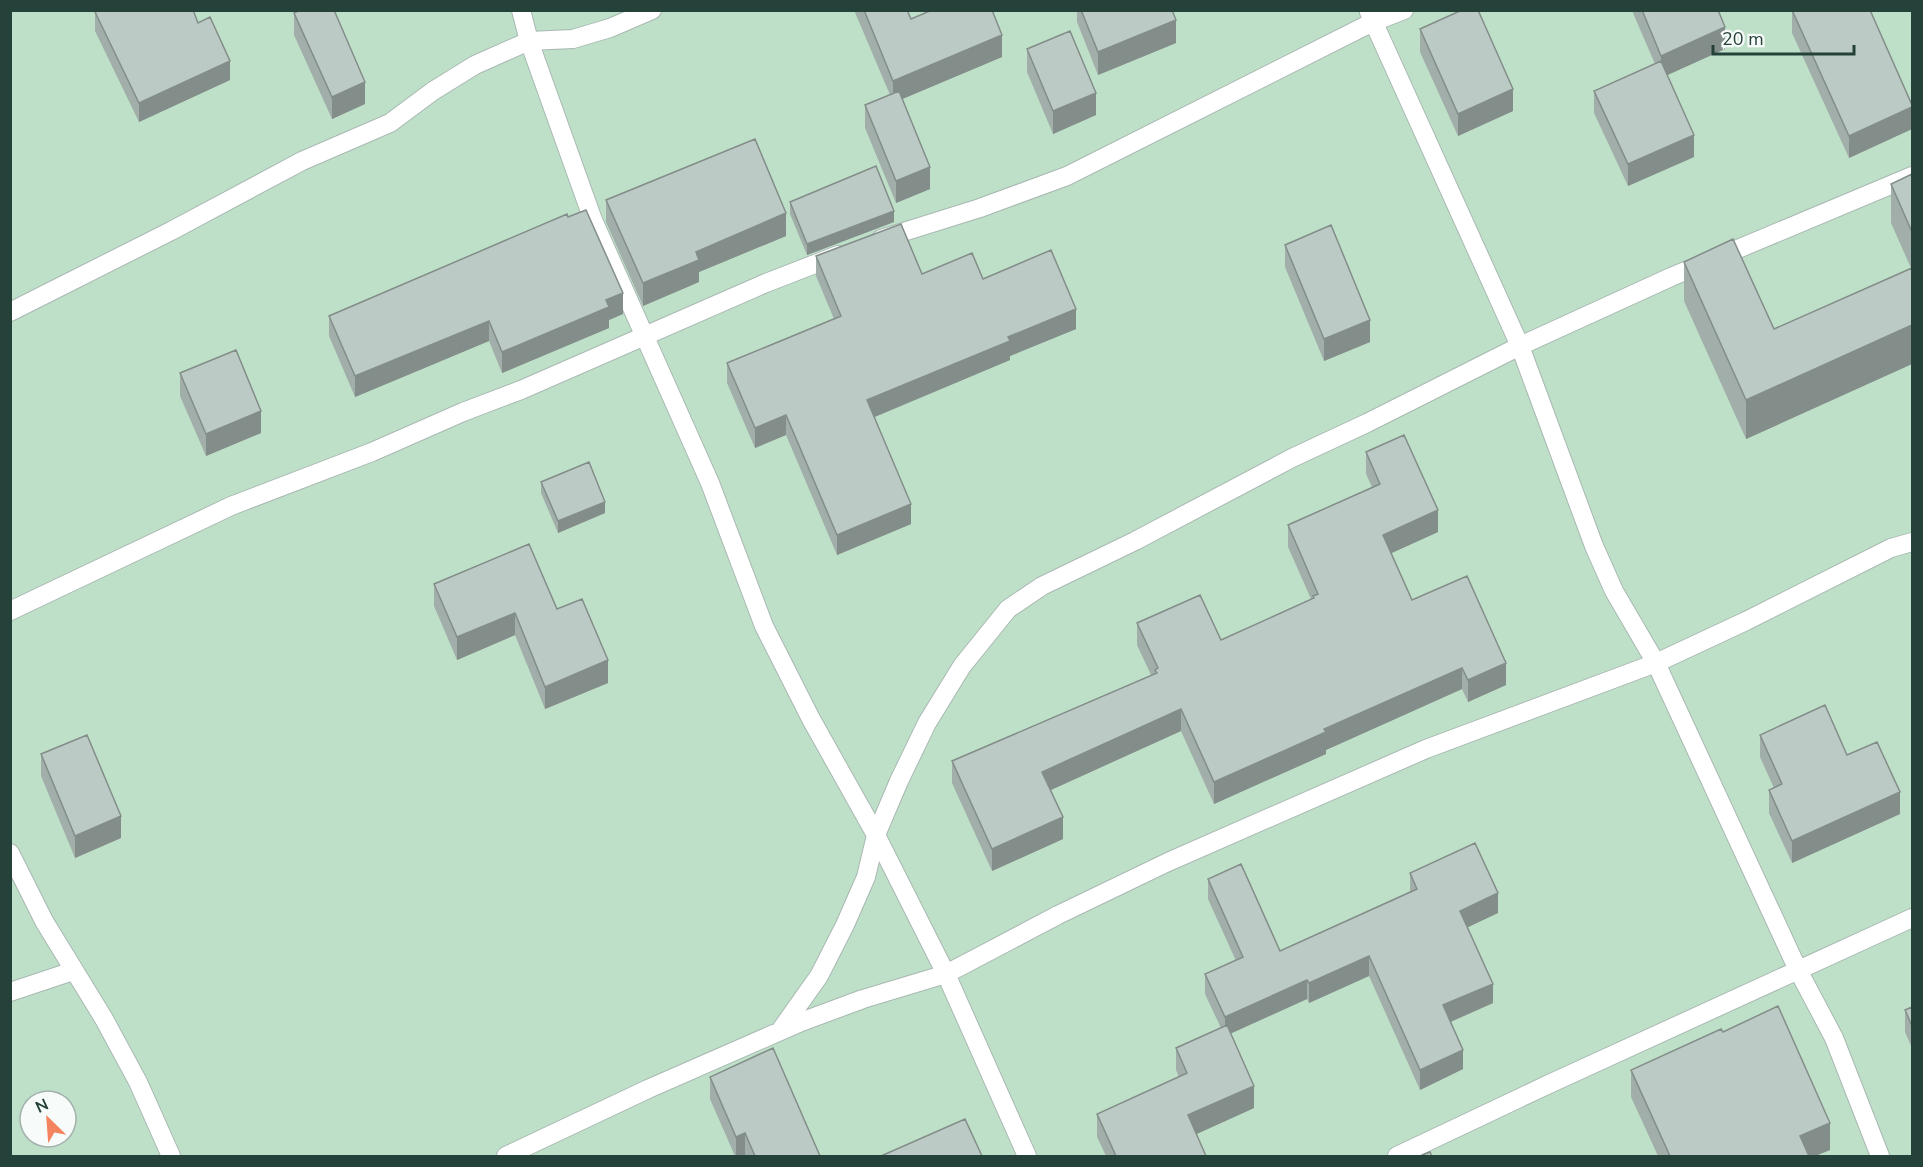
<svg xmlns="http://www.w3.org/2000/svg" width="1923" height="1167" font-family="'Nunito Sans',sans-serif">
	<style>
		.green { fill: #bfe0c8; fill-rule: evenodd }
		.lines { fill: none; stroke-linecap: round; stroke-linejoin: round }
		.minor-casing { stroke: #a8b8b2; stroke-width: 20 }
		.minor { stroke: #fff; stroke-width: 18 }
		.wall { fill: #a1aea9 }
		.shaded-wall { fill: #838d89 }
		.building { fill: #bbcac4; stroke: #838d89; stroke-width: 1.5 }
	</style>
	<rect width="100%" height="100%" fill="#e6efeb"/>
	<path class="green" d="M10,11H1912V1156H11ZM30,1101H66V1137H30Z"/>
	<g class="lines">
		<g class="minor-casing">
			<path id="minor" d="M521,10L529,41L593,220L710,483L764,626L811,719L876,835L946,974L1027,1156
				M1369,12L1520,346L1594,546L1614,591L1656,663L1798,970L1834,1038L1880,1156
				M881,239L980,208L1067,176L1373,22L1404,10
				M10,312L171,231L302,161L390,123L433,91L475,65L529,41L573,39L610,28L652,10
				M10,611L231,506L372,452L463,412L521,390L766,283L838,255
				M10,853L44,921L104,1019L138,1082L171,1156
				M10,992L73,971
				M780,1031L819,976L845,925L866,877L876,835L899,781L927,723L962,666L1008,609L1042,586L1135,541L1292,458L1367,423L1520,346L1671,277L1912,176
				M506,1156L648,1089L801,1022L863,999L946,974L1058,915L1168,862L1426,749L1656,663L1746,621L1891,548L1912,542
				M1397,1156L1547,1085L1912,918"/>
		</g>
		<use href="#minor" class="minor"/>
	</g>
	<path class="wall" d="M854,10H907L911,19L1002,57L902,99L930,189L896,203L865,128V105L890,95Z
		M1077,10H1172L1176,43L1098,75L1077,22Z
		M1633,10H1718L1725,49L1667,75L1694,157L1628,186L1594,113V91L1655,64L1633,13Z
		M1792,10L1912,105V129L1849,158L1792,33Z
		M95,12L198,23L230,80L139,122L95,31Z
		M294,13L365,104L332,119L294,35Z
		M1420,29L1513,111L1458,136L1420,52Z
		M1027,49L1096,115L1053,134L1027,72Z
		M1912,174V364L1746,439L1684,301V262L1774,329L1911,268L1891,223V184Z
		M606,200L786,236L699,272V282L643,306L606,222Z
		M790,202L894,222L807,255L790,214Z
		M1285,245L1370,342L1324,361L1285,267Z
		M816,256L922,274L983,279L1076,329L1010,356V360L875,417L911,524L837,555L786,435L755,448L727,383V363L834,319L816,276Z
		M623,314L609,320V328L502,373L489,341L355,397L329,336V316Z
		M180,373L261,433L206,456L180,396Z
		M1366,452L1438,532L1391,553L1412,600L1506,685L1468,702L1462,689L1326,750V754L1214,804L1181,731L1051,790L1063,839L992,871L952,783V761L1151,675L1137,645V623L1221,640L1311,599L1288,547V525L1372,487L1366,474Z
		M541,482L605,513L558,533L541,493Z
		M434,584L557,609L608,683L545,709L515,635L457,660L434,606Z
		M1760,735L1847,755L1900,814L1792,863L1769,813V790L1774,788L1760,757Z
		M41,754L121,838L75,858L41,776Z
		M1410,873L1498,913L1467,927L1493,1003L1451,1022L1463,1069L1420,1090L1369,976L1309,1003L1307,999L1230,1034L1254,1108L1196,1134L1206,1156H1106L1097,1137V1114L1179,1077L1176,1070V1048L1221,1028L1205,994V974L1236,961L1208,899V879L1280,951L1410,892Z
		M1912,1007V1048L1905,1032V1010Z
		M1723,1032L1830,1150L1815,1156H1658L1631,1097V1070Z
		M710,1077L820,1156H735L710,1099Z"/>
	<path class="shaded-wall" d="M1176,20V43L1098,75V52Z
		M1725,27V49L1661,78V56Z
		M1002,35V57L893,103V81Z
		M230,61V80L139,122V103Z
		M365,82V104L332,119V97Z
		M1513,89V111L1458,136V114Z
		M1096,93V115L1053,134V111Z
		M1912,107V129L1849,158V136Z
		M1694,135V157L1628,186V164Z
		M930,167V189L896,203V181Z
		M894,211V222L807,255V244Z
		M786,213V236L699,272V282L643,306V283L696,252Z
		M623,293V314L609,320V328L502,373V352L606,300Z
		M1076,309V329L1010,356V360L867,420V400L1008,337Z
		M1370,320V342L1324,361V339Z
		M489,321V341L355,397V376Z
		M1912,325V364L1746,439V400Z
		M261,411V433L206,456V434Z
		M786,415V435L755,448V428Z
		M605,502V513L558,533V521Z
		M911,504V524L837,555V535Z
		M1438,510V532L1383,557V535Z
		M515,613V635L457,660V637Z
		M608,660V683L545,709V687Z
		M1506,663V685L1468,702V680Z
		M1462,668V689L1326,750V754L1214,804V782L1324,729Z
		M1181,709V731L1042,794V772Z
		M1900,792V814L1792,863V841Z
		M121,816V838L75,858V836Z
		M1063,817V839L992,871V849Z
		M1498,893V913L1460,931V911Z
		M1369,956V976L1309,1003V983Z
		M1307,980V999L1225,1036V1017Z
		M1493,984V1003L1443,1025V1005Z
		M1463,1050V1069L1420,1090V1070Z
		M1254,1086V1108L1188,1138V1115Z
		M1830,1123V1150L1815,1156H1800V1136Z
		M745,1133V1156H736V1137Z"/>
	<path class="building" d="M100,10H193L198,23L210,17L230,61L139,103L95,12Z
		M300,10H334L365,82L332,97L294,13Z
		M864,10H907L911,19L932,10H992L1002,35L893,81Z
		M1081,10H1172L1176,20L1098,52Z
		M1462,10H1478L1513,89L1458,114L1420,29Z
		M1642,10H1718L1725,27L1661,56Z
		M1792,10H1870L1912,105V107L1849,136Z
		M1070,31L1096,93L1053,111L1027,49Z
		M1661,61L1694,135L1628,164L1594,91Z
		M899,91L930,167L896,181L865,105Z
		M755,139L786,213L696,252L699,260L643,283L606,200Z
		M876,166L894,211L807,244L790,202Z
		M1912,174V232L1891,184Z
		M586,210L623,293L606,300L609,307L502,352L489,321L355,376L329,316L567,214L568,217Z
		M901,224L922,274L972,253L983,279L1051,250L1076,309L1008,337L1010,341L867,400L911,504L837,535L786,415L755,428L727,363L841,316L816,256Z
		M1331,225L1370,320L1324,339L1285,245Z
		M1733,239L1774,329L1912,268V325L1746,400L1684,262Z
		M236,350L261,411L206,434L180,373Z
		M1404,435L1438,510L1383,535L1412,600L1467,576L1506,663L1468,680L1462,668L1324,729L1326,732L1214,782L1181,709L1042,772L1063,817L992,849L952,761L1157,673L1155,670L1158,668L1137,623L1200,595L1221,640L1314,598L1313,596L1318,594L1288,525L1380,484L1366,452Z
		M589,462L605,502L558,521L541,482Z
		M529,544L557,609L582,599L608,660L545,687L515,613L457,637L434,584Z
		M1825,705L1847,755L1877,742L1900,792L1792,841L1769,790L1782,784L1760,735Z
		M87,735L121,816L75,836L41,754Z
		M1475,843L1498,893L1460,911L1493,984L1443,1005L1463,1050L1420,1070L1369,956L1309,983L1307,980L1225,1017L1205,974L1243,957L1208,879L1241,864L1280,951L1417,889L1410,873Z
		M1778,1006L1830,1123L1800,1136L1809,1156H1670L1631,1070L1721,1029L1723,1032Z
		M1912,1007V1026L1905,1010Z
		M1227,1025L1254,1086L1188,1115L1206,1156H1116L1097,1114L1187,1073L1176,1048Z
		M773,1048L820,1156H755L745,1133L736,1137L710,1077Z
		M965,1119L982,1156H881Z
		M1430,1152L1432,1156H1420Z"/>
	<rect width="1923" height="1167" fill="none" stroke="#24423a" stroke-width="24"/>
	<g transform="translate(48 1119) rotate(335)"><circle r="28" fill="#f7fbf9" stroke="#a3b1ad" stroke-width="1.5"/>
	<path d="M0-4.5L10 22L0 15L-10 22Z" fill="#f4845f"/>
	<text y="-9" font-size="16" font-weight="bold" text-anchor="middle" fill="#24423a">N</text>
	</g>
	<path d="M1713 45v9h141v-9" fill="none" stroke="#24423a" stroke-width="3"/>
	<text x="1722" y="45" font-size="18" fill="#24423a" stroke="#f7fbf9" stroke-width="4.5" paint-order="stroke">20 m</text>
</svg>
